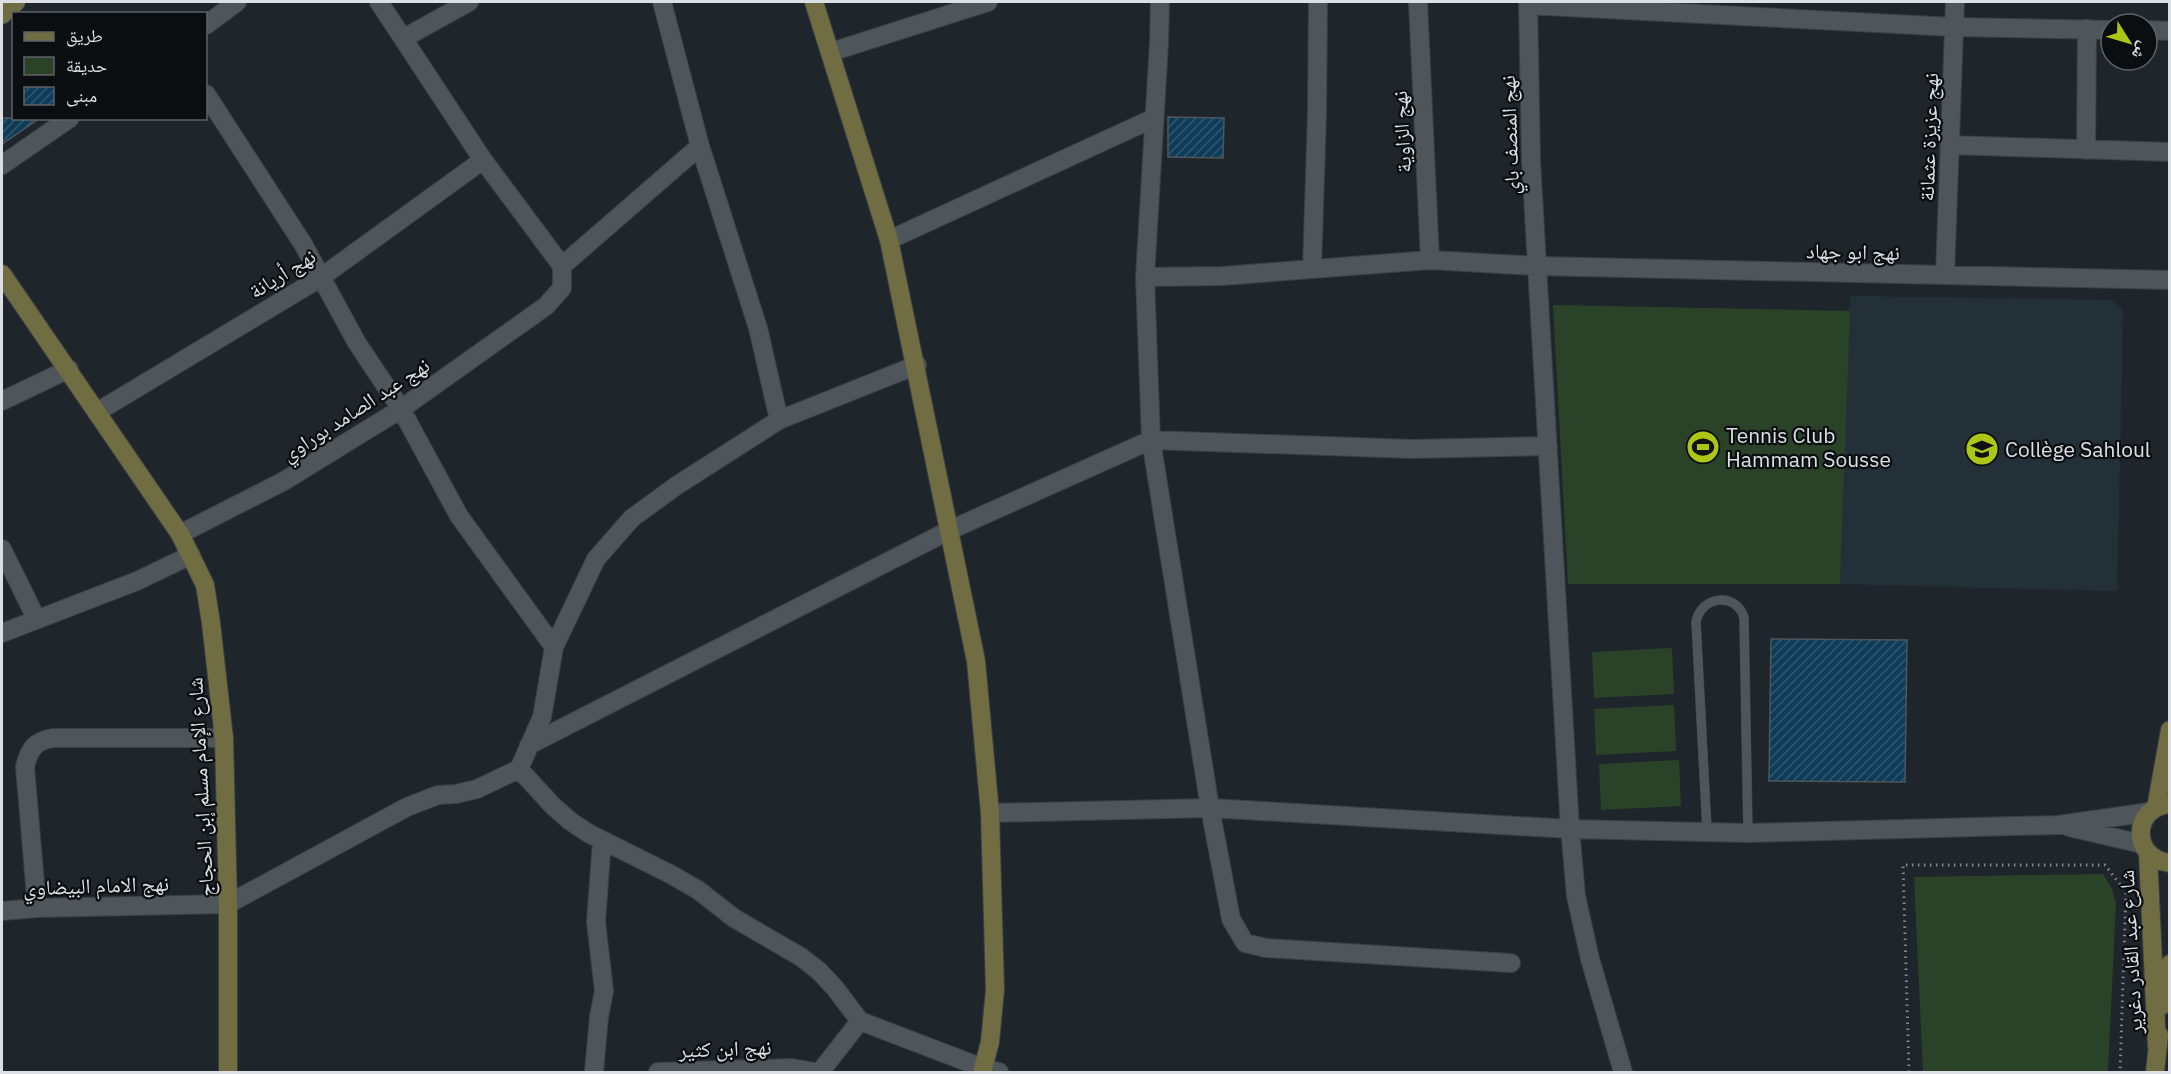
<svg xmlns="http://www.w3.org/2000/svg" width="2171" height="1074" font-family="'IBM Plex Sans','Noto Naskh Arabic',sans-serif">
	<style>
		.built { fill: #243038 }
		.green { fill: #2a4228 }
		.building { fill: url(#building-hatch); stroke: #4f565c; stroke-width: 1.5 }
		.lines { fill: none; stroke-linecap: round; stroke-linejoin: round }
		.lane-casing { stroke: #3c4145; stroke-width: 10 }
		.street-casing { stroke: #3c4145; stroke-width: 20 }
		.secondary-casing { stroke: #3c4145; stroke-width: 20 }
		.path { stroke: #82888c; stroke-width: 3; stroke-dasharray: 1.5 4.5; stroke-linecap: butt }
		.lane { stroke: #4e555b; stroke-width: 9 }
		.street { stroke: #4e555b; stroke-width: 18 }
		.secondary { stroke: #6f6d41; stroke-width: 18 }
		.labels { text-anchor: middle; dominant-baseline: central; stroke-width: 4.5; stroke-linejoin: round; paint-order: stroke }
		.street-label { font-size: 21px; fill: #dce0e4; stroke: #0b0e10 }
		.poi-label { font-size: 21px; fill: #dce0e4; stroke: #0b0e10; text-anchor: start }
	</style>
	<defs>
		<pattern id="building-hatch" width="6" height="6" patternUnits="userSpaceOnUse" patternTransform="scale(1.5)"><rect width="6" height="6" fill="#0e3b58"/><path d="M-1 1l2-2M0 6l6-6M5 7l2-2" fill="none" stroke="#305770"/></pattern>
	</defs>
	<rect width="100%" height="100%" fill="#1f262b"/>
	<path class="built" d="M1850,296L2110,300L2120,307L2123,313L2117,591L1840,584Z"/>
	<path class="green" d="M1553,305L1850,311L1840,584H1568Z
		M1672,648L1674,694L1594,698L1592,652Z
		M1674,705L1676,751L1596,755L1594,709Z
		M1679,760L1681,806L1601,810L1599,764Z
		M2103,874L2112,889L2116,903L2108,1072H1923L1914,877Z"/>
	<path class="building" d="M1168,117L1224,118L1223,158L1168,157Z
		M2,118H40L2,144Z
		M1771,639L1907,640L1905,782L1769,781Z"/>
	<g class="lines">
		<g class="lane-casing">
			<path id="lane" d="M1707,831L1696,622C1701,595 1737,592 1744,618L1748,833"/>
		</g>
		<g class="street-casing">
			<path id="street" d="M662,2L700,146L758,328L779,420
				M1160,2L1159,43L1145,277L1151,440L1210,808L1231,919L1245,943L1266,948L1511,963
				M1418,2L1430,260
				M1528,2L1531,160L1537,266L1570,829L1748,833L2058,825L2150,812
				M1528,5L1954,27L2111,30
				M206,25L237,2
				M2147,30L2170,31
				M404,38L469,2
				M831,52L988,2
				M206,94L303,244L357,343L401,409L459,516L554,647
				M1950,145L2170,152
				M2086,150L2087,29
				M2,165L70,118
				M889,240L1154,118
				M562,266L700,146
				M1312,269L1317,113L1318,2
				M1945,275L1955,2
				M1145,277L1222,276L1430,260L1537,266L2170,280
				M2,401L69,369
				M97,412L320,278L483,160
				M180,534L284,481L401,409L546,306L562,288V266L483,160L379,2
				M2,549L36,618
				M2,633L137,581L191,555
				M529,745L950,530L1151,440L1412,449L1548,446
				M519,769L552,805L570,821L588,833L672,875L698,890L734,918L801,957L819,971L834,987L860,1021L983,1068L999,1072
				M990,813L1210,808L1570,829L1576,896L1590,959L1623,1072
				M2069,827L2142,844
				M37,908L25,767C29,749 35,741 53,738H224
				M2,911L37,908L228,904L407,807L438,795L456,794L477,789L519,769L542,717L554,647L596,559L632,518L676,486L779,420L917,365
				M594,1072L599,1017L604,991L596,922L602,840
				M658,1072L792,1068L815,1072
				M820,1072L860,1021"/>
		</g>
		<g class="secondary-casing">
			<path id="secondary" d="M814,2L889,240L976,661L990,813L995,990L990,1042L982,1072
				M2,15L16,2
				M2,274L180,534L205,585L211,623L224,738L228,904V1072
				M2170,804C2131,807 2131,859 2170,863
				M2156,808L2170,730
				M2148,854L2157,1047
				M2163,1005L2170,964
				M2155,1072L2159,1035"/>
		</g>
		<path class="path" d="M1909,1072L1903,865H2105L2126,892L2120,1072"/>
		<use href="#lane" class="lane"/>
		<use href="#street" class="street"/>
		<use href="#secondary" class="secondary"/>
	</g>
	<defs>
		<g id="stadium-disc" transform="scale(1.725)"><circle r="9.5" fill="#abc614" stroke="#0b0e10"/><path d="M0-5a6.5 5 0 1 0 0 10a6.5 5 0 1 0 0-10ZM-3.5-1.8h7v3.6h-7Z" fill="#111"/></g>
		<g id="university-disc" transform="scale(1.725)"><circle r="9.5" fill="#abc614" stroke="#0b0e10"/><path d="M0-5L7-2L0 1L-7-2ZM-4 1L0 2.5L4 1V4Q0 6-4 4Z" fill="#111"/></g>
	</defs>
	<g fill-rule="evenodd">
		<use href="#stadium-disc" x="1703" y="447"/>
		<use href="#university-disc" x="1982" y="449"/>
	</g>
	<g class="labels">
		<g class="street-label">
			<text transform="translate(1401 132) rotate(-93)">نهج الزاوية</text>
			<text transform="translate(1509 135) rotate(-92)">نهج المنصف باي</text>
			<text transform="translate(1928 137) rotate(-88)">نهج عزيزة عثمانة</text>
			<text transform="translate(1853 251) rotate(1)">نهج ابو جهاد</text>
			<text transform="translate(282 273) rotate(-32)">نهج أريانة</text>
			<text transform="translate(355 409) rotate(-33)">نهج عبد الصامد بوراوي</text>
			<text transform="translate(200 787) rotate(-93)">شارع اﻹمام مسلم إبن الحجاج</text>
			<text transform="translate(96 885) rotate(-2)">نهج الامام البيضاوي</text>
			<text transform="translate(2130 952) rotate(-93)">شارع عبد القادر دغرير</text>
			<text transform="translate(725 1048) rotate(-2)">نهج ابن كثير</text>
		</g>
		<g class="poi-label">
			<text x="1726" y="435">Tennis Club<tspan x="1726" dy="24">Hammam Sousse</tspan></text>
			<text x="2005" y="449">Collège Sahloul</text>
		</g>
	</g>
	<rect width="2171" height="1074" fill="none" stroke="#dce0e4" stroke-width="6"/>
	<rect x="12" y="12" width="195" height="108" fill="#0b0e10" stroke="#5f6265" stroke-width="1.5"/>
	<rect x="24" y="32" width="30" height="9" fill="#6f6d41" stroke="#5f6265" stroke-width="1.5"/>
	<text x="66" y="42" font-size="18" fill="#dce0e4">طريق</text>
	<rect x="24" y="57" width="30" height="18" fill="#2a4228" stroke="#5f6265" stroke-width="1.5"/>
	<text x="66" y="72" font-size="18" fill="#dce0e4">حديقة</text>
	<rect x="24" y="87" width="30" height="18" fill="url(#building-hatch)" stroke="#5f6265" stroke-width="1.5"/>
	<text x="66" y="102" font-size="18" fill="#dce0e4">مبنى</text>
	<g transform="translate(2129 42) rotate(127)"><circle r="28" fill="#0b0e10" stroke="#5f6265" stroke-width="1.5"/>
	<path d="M0-4.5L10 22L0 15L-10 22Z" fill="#abc614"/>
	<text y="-9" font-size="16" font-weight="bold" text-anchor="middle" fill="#dce0e4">ش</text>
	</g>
</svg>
